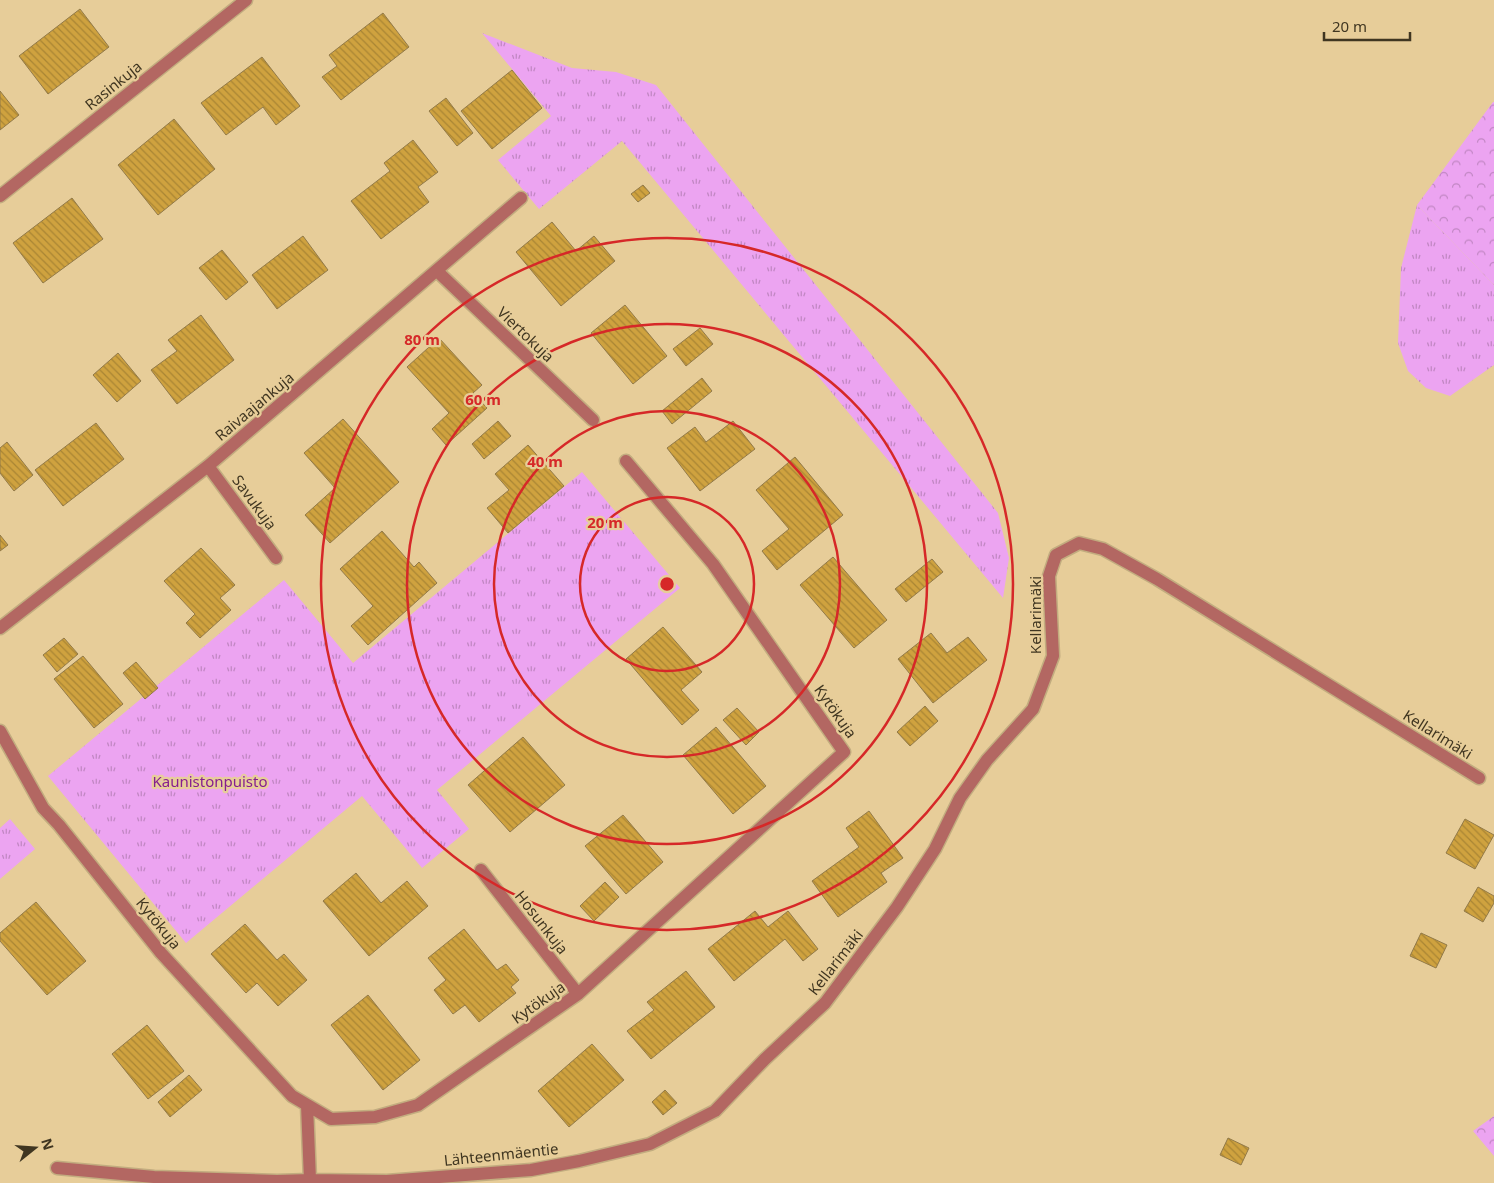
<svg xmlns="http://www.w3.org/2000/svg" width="1494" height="1183" font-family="'Noto Sans',sans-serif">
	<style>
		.grass { fill: url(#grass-tufts) }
		.forest { fill: url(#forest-crowns) }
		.building { fill: url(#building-back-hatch); stroke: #927a49 }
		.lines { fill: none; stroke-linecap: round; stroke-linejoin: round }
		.minor-casing { stroke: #c2ac7f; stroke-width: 15 }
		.minor { stroke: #b36762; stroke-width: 12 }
		.ring { fill: none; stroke: #d62828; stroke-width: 2.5 }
		.labels { text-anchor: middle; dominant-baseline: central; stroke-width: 4.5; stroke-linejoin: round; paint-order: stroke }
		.street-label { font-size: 15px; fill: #403621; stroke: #e7cd99 }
		.park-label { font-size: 15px; fill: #861e8f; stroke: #e7cd99 }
		.centre { fill: #d62828; stroke: #e7cd99; stroke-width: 2.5 }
		.ring-label { font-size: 15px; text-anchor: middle; font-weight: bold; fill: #d62828; stroke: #e7cd99; stroke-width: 4.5; stroke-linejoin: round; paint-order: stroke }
	</style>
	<defs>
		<pattern id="grass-tufts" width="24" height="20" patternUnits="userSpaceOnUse" patternTransform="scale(1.25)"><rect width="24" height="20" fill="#eca4f1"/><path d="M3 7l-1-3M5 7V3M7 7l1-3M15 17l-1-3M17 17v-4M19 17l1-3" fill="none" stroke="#c186c3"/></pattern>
		<pattern id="forest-crowns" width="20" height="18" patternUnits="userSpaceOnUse" patternTransform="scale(1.25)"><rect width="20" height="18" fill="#eca4f1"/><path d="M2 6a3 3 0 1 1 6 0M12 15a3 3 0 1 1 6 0" fill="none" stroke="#c186c3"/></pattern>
		<pattern id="building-back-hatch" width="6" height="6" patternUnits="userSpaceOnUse" patternTransform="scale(1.25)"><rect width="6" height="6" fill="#cfa23f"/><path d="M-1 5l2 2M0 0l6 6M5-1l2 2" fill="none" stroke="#a98534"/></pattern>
	</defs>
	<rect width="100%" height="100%" fill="#e7cd99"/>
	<path class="grass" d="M482,33L572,68L616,72L656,85L998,513L1009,558L1003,598L622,141L539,209L498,160L551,116Z
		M1417,205L1494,285V365L1450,396L1426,388L1408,371L1398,343L1401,268Z
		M582,472L680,588L437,790L469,829L422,868L362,796L186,943L48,776L284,580L353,663Z
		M10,819L35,849L0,879V828Z"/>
	<path class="forest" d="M1493,102H1494V285L1417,205Z
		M1494,1116V1156L1473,1131Z"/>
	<path class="building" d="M80,9L109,47L48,94L19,56Z
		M383,13L409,47L341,100L322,77L337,66L329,55Z
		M262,57L300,106L276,125L263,107L226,135L201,103Z
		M512,70L542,108L492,149L461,111Z
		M0,91L19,115L0,130Z
		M446,98L473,133L457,146L429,111Z
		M174,119L215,169L158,215L118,165Z
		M413,140L438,172L418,187L429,202L381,239L351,201L390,171L384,163Z
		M643,185L650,193L638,202L631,194Z
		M72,198L103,239L43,283L13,243Z
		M552,222L576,251L594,236L615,261L561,306L516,252Z
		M303,236L328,270L277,309L252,275Z
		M222,250L248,282L226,300L199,268Z
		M625,305L667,356L633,384L591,333Z
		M201,315L234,360L177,404L151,370L177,351L168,340Z
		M700,328L713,344L686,366L673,349Z
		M439,338L482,385L473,393L487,408L446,445L432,429L449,413L407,367Z
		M118,353L141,381L117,402L93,375Z
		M702,378L712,391L672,424L662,411Z
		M343,419L399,482L330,543L305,515L335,488L304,453Z
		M498,421L511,436L484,459L472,444Z
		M733,421L755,449L700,491L667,448L695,427L706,442Z
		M96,423L124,459L63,506L35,470Z
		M7,442L33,475L14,491L0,473V448Z
		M528,445L564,486L508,533L487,508L509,490L495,474Z
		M795,457L843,515L777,570L762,551L789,529L756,490Z
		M382,531L414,567L419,562L437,583L368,645L351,626L373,606L340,569Z
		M0,535L8,545L0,551Z
		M201,548L235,585L220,598L231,610L200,638L186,623L195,614L164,581Z
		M833,557L887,620L854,648L800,585Z
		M932,559L943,572L906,602L895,589Z
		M663,627L702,672L681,690L699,710L682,725L626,659Z
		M931,633L947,653L968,637L987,660L933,703L898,659Z
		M64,638L78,654L57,672L43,655Z
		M83,656L123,704L94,728L54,679Z
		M136,662L158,688L145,699L123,673Z
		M925,706L938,721L910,746L897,732Z
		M737,708L759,732L746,745L723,720Z
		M716,727L766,786L733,814L683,755Z
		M523,737L565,785L510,832L468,785Z
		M869,811L903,858L881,873L887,882L838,917L812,881L859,847L846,828Z
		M623,815L663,862L626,894L585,846Z
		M1465,819L1494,835L1475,869L1446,853Z
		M356,873L381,903L407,881L428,906L369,956L323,901Z
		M605,882L619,897L594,921L580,906Z
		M1478,887L1494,896V903L1483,922L1464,911Z
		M36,902L86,961L47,995L0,941V933Z
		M755,911L768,927L788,911L818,949L803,961L785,939L734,981L708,949Z
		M245,924L277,960L284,954L307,980L278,1006L257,983L246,993L211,954Z
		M464,929L497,970L506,964L519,980L511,987L516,993L479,1022L465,1005L453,1014L434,990L446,980L428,958Z
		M1421,933L1447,945L1436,968L1410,956Z
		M686,971L715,1007L651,1059L627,1031L654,1010L647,1002Z
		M368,995L420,1060L383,1090L331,1025Z
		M147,1025L184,1071L148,1099L112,1054Z
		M592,1044L624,1080L569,1127L538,1091Z
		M189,1075L202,1090L170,1117L158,1102Z
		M665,1090L677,1103L663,1115L652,1102Z
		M1228,1138L1249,1148L1241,1165L1220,1155Z"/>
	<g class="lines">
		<g class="minor-casing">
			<path id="minor" d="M0,196L246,0
				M437,271L593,420
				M208,466L276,558
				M0,628L208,466L521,198
				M0,731L43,808L59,825L161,953L292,1096L331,1119L375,1117L418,1105L578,994L844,752L713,564L626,461
				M481,870L578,994
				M307,1105L310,1180
				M57,1168L154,1177L277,1181L310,1180L387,1181L531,1170L579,1161L650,1144L715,1111L765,1059L825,1003L897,907L935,849L960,798L987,760L1033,709L1053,656L1049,576L1056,555L1079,543L1103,549L1157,579L1479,778"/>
		</g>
		<use href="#minor" class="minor"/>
	</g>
	<g class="ring">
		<circle cx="667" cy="584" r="87"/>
		<circle cx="667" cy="584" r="173"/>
		<circle cx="667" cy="584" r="260"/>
		<circle cx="667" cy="584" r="346"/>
	</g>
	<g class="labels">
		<g class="street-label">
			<text transform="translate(113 85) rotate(-39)">Rasinkuja</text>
			<text transform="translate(526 334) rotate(44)">Viertokuja</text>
			<text transform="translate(254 406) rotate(-40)">Raivaajankuja</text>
			<text transform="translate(255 502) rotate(54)">Savukuja</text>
			<text transform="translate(1035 615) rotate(-90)">Kellarimäki</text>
			<text transform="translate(836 711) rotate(55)">Kytökuja</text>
			<text transform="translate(1438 734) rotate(32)">Kellarimäki</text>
			<text transform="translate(542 922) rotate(52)">Hosunkuja</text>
			<text transform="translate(159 923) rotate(51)">Kytökuja</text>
			<text transform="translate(835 962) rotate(-52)">Kellarimäki</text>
			<text transform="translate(538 1002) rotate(-35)">Kytökuja</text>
			<text transform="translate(501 1154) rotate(-6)">Lähteenmäentie</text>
		</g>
		<g class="park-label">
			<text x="210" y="781">Kaunistonpuisto</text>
		</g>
	</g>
	<circle cx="667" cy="584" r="8" class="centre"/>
	<g class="ring-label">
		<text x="422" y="345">80 m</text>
		<text x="483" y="405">60 m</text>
		<text x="545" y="467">40 m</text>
		<text x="605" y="528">20 m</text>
	</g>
	<g transform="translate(35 1148) rotate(73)" stroke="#e7cd99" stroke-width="4" paint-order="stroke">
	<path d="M0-4L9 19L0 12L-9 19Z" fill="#403621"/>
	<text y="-8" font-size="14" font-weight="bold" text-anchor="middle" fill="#403621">N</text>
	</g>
	<path d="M1324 32v8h86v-8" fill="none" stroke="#403621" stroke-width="2.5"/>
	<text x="1332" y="32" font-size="15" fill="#403621" stroke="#e7cd99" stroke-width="4" paint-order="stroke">20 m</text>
</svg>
